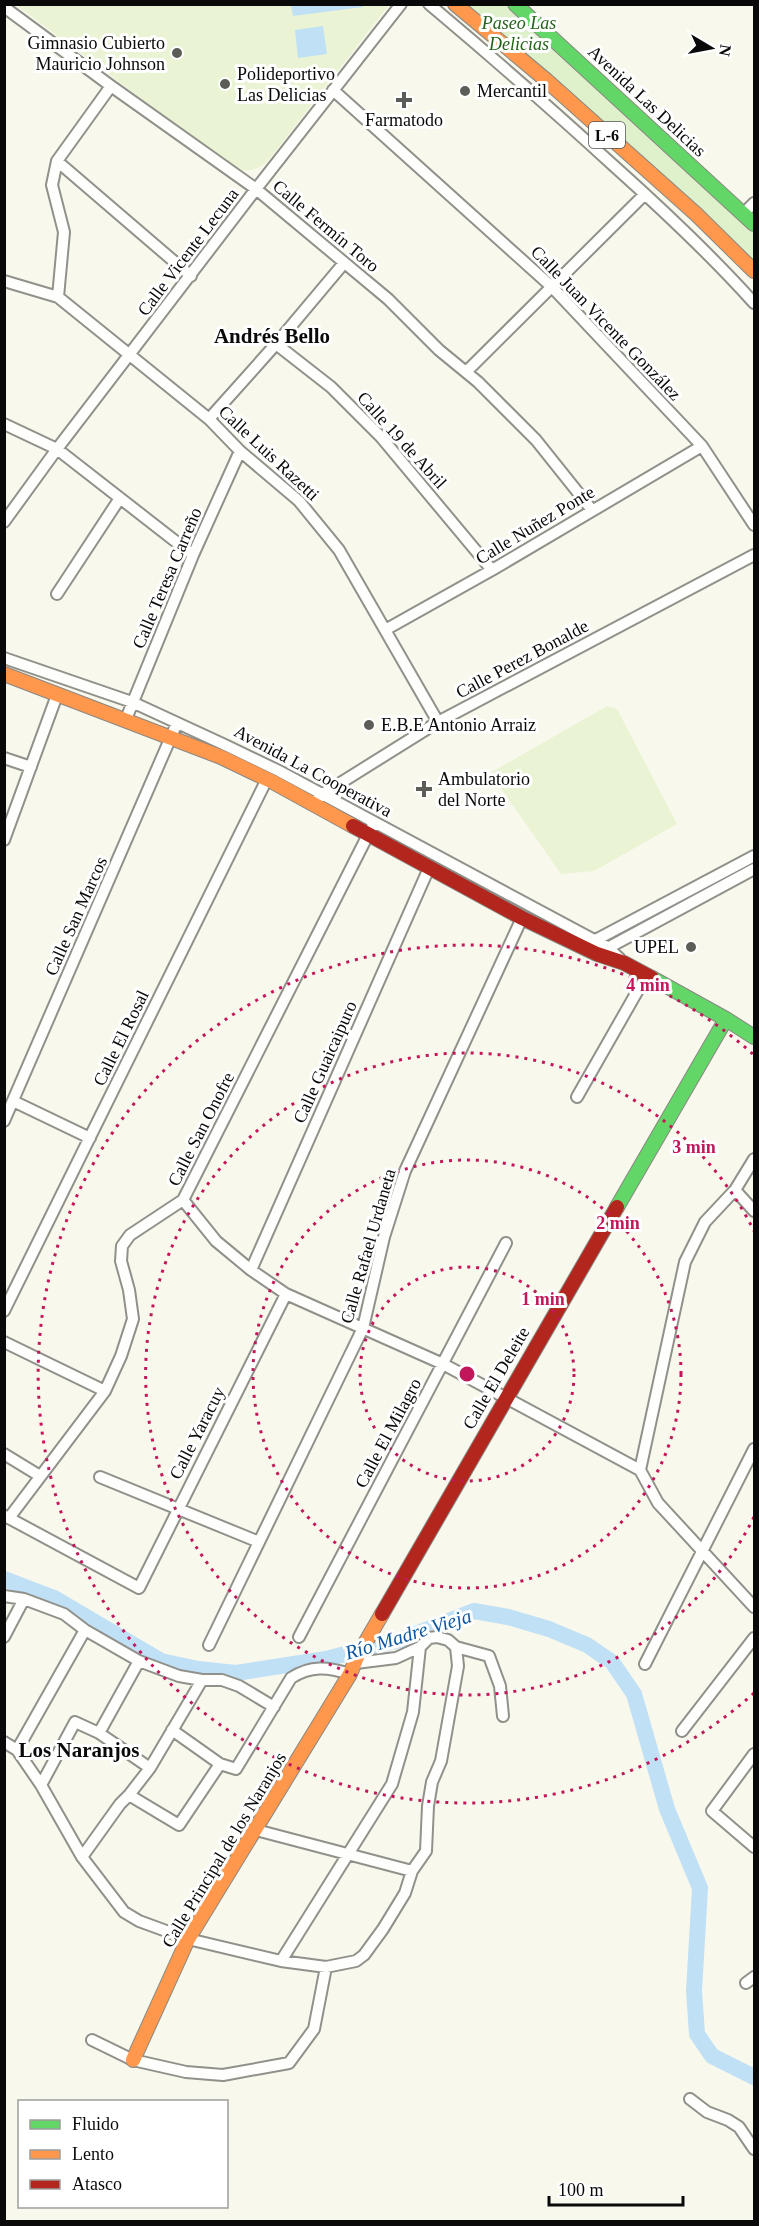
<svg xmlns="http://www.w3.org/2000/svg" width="759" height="2226" font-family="Georgia,serif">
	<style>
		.green { fill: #dff1ca }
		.pitch { fill: #eaf4d4 }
		.water { fill: #c0e0f6 }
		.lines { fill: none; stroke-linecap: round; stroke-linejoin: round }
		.river { stroke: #c0e0f6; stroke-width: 16 }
		.street-casing { stroke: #91918b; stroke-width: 14 }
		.fast-casing { stroke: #888782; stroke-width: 16 }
		.slow-casing { stroke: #888782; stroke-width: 16 }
		.jam-casing { stroke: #888782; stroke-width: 16 }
		.street { stroke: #fefefc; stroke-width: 10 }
		.fast { stroke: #63d668; stroke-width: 14 }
		.slow { stroke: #ff974d; stroke-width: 14 }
		.jam { stroke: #b3261e; stroke-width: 14 }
		.ring { fill: none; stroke: #c2185b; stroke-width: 3; stroke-dasharray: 3 6 }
		.poi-dot { fill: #5d5d58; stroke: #fff; stroke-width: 2 }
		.labels { text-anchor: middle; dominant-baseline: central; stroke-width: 6; stroke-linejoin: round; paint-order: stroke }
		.shield { fill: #fff; stroke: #535353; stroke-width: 1.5 }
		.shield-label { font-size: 16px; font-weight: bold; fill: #090909 }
		.park-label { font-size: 18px; font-style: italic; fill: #226318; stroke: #fff }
		.poi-label { font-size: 18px; fill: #090909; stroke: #fff; text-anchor: start }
		.street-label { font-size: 18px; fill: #090909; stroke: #fff }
		.water-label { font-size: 20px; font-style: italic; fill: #0d56a0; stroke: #fff }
		.quarter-label { font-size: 21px; font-weight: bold; fill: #090909; stroke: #fff }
		.centre { fill: #c2185b; stroke: #fff; stroke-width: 3 }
		.ring-label { font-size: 18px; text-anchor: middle; font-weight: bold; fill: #c2185b; stroke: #fff; stroke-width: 6; stroke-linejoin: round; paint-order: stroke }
	</style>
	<rect width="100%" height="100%" fill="#f9f8ec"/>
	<path class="green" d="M498,4L517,6L754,224V271L461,5Z"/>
	<path class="pitch" d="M16,5H389L266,163C256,170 248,172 236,169Z
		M607,706L617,709L677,824L594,871L561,874L490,773Z"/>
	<path class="water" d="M363,5V7L293,16L291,5Z
		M323,26L327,54L298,58L295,30Z"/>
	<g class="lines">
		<path class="river" d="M4,1579L54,1598L161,1661L198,1669L236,1673L326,1659L403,1639L474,1611L508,1617L549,1629L587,1645L612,1662L634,1694L667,1809L700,1888L694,1991L697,2034L712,2056L754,2077"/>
		<g class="street-casing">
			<path id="street" d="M429,4C492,57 554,111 614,166C663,210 711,255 754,303
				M4,7L111,86L256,189L388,299L439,350L478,382L536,440L592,510
				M333,90L552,287L702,446L754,525
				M57,161L191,276
				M743,214L754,203
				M4,281L58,297L209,419L240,451L299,501L339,550L438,722
				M58,297L64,232L52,185L57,161L111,86
				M276,344L331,387L381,437L492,570
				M466,372L645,194
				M209,419L276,344L344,263
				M4,424L57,449L193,555
				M4,522L57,449L256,189L401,4
				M57,594L120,498
				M385,630L492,570L702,446
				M4,658L132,702L225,745L279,771L607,947L620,959
				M126,719L193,555L240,451
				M4,758L31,767
				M318,797L438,722L754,555
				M4,840L57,695
				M590,943L754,856
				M604,950L754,869
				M577,1097L646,976
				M13,1101L90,1138
				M4,1121L177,723
				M735,1190L754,1211
				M183,1200L216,1241L251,1270L286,1294L443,1364L640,1470L658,1503L754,1607
				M251,1270L429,868
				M4,1311L267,779
				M4,1342L105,1391
				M4,1454L40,1476
				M640,1470L685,1262L705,1222L735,1190L754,1159
				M100,1477L259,1542
				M5,1516L139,1588L286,1294
				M9,1518L105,1391L121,1356L133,1319L129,1290L121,1261L122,1246L130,1235L183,1200L374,823
				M4,1596L24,1599L64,1614L85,1630L139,1661L179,1676L202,1680H222L239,1686L274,1707
				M4,1637L24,1599
				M299,1637L506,1243
				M209,1645L363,1328L384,1237L405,1171L522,918
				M456,1647L489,1656L500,1686L503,1716
				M645,1664L754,1449
				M172,1730L220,1764L236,1769L291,1678C311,1665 328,1667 350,1674
				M682,1731L754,1638
				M99,1733L150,1768
				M4,1742L17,1750L41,1785L82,1857L124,1912L139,1921L188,1939L281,1961L326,1967L356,1961L364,1955L383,1929L405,1893L412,1871L426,1851L428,1806L432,1782L441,1761L458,1666L456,1647L448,1640L437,1637L429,1638L420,1647L396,1658L356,1663
				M17,1750L85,1630
				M754,1754L712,1811L754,1847
				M41,1785L75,1722L99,1733L139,1661
				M129,1795L179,1825L220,1764
				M256,1830L412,1871
				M82,1857L120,1804L129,1795L150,1768L202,1680
				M281,1961L392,1784L413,1712L420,1647
				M746,1983L754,1977
				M92,2040L133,2060L186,2072L223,2075L289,2063L314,2029L326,1967
				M690,2099L707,2112L728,2120L739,2127L754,2149"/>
		</g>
		<g class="fast-casing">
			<path id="fast" d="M515,4L754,224
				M652,978L726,1019L754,1037
				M617,1207L726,1019"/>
		</g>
		<g class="slow-casing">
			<path id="slow" d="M455,4L546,80L696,214L754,271
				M4,674L221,757L273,782L353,826
				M133,2060L188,1939L350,1674L357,1657L382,1614"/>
		</g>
		<g class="jam-casing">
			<path id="jam" d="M353,826L522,918L597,954L624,963L652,978
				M382,1614L617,1207"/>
		</g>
		<use href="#street" class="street"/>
		<use href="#fast" class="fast"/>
		<use href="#slow" class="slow"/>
		<use href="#jam" class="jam"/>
	</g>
	<g class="ring">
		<circle cx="467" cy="1374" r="107"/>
		<circle cx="467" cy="1374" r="214"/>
		<path d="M754 1517A321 321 0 1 1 754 1231"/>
		<path d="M754 1693A429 429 0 1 1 754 1055"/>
	</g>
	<g class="poi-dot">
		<circle cx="177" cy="53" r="6"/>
		<circle cx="225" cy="84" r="6"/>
		<circle cx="465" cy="91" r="6"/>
		<path d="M401 91h6v6h6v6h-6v6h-6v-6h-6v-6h6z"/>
		<circle cx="369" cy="725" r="6"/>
		<path d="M421 780h6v6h6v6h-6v6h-6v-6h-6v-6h6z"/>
		<circle cx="691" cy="947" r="6"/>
	</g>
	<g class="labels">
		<rect class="shield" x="589" y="122" width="36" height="26" rx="4.5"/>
		<g class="shield-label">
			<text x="607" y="135">L-6</text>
		</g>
		<g class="park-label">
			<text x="519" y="23">Paseo Las<tspan x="519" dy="21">Delicias</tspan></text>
		</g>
		<g class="poi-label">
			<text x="165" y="43" text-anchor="end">Gimnasio Cubierto<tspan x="165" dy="21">Mauricio Johnson</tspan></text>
			<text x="237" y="74">Polideportivo<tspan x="237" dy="21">Las Delicias</tspan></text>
			<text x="477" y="91">Mercantil</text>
			<text x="404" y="120" text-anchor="middle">Farmatodo</text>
			<text x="381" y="725">E.B.E Antonio Arraiz</text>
			<text x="438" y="779">Ambulatorio<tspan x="438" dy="21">del Norte</tspan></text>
			<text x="679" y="947" text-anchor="end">UPEL</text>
		</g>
		<g class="street-label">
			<text transform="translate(647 101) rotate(43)">Avenida Las Delicias</text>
			<text transform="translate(326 226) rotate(40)">Calle Fermín Toro</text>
			<text transform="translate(188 252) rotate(-53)">Calle Vicente Lecuna</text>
			<text transform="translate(606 323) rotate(46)">Calle Juan Vicente González</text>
			<text transform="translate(402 440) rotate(48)">Calle 19 de Abril</text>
			<text transform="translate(269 453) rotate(43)">Calle Luis Razetti</text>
			<text transform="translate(535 525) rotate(-31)">Calle Nuñez Ponte</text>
			<text transform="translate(167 578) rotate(-67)">Calle Teresa Carreño</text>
			<text transform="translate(522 659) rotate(-28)">Calle Perez Bonalde</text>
			<text transform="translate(313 771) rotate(28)">Avenida La Cooperativa</text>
			<text transform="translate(76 916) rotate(-66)">Calle San Marcos</text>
			<text transform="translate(121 1038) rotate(-64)">Calle El Rosal</text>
			<text transform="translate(325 1062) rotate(-66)">Calle Guaicaipuro</text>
			<text transform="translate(201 1129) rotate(-63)">Calle San Onofre</text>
			<text transform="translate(368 1246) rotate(-74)">Calle Rafael Urdaneta</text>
			<text transform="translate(496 1378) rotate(-60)">Calle El Deleite</text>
			<text transform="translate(197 1433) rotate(-63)">Calle Yaracuy</text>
			<text transform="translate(388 1433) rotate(-62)">Calle El Milagro</text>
			<text transform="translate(224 1850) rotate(-59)">Calle Principal de los Naranjos</text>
		</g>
		<g class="water-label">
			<text transform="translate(408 1634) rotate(-17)">Río Madre Vieja</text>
		</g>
		<g class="quarter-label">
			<text x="272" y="336">Andrés Bello</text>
			<text x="79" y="1750">Los Naranjos</text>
		</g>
	</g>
	<circle cx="467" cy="1374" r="9" class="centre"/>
	<g class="ring-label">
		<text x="648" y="991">4 min</text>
		<text x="694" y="1153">3 min</text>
		<text x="618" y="1229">2 min</text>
		<text x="543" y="1305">1 min</text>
	</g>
	<rect width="759" height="2226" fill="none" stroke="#090909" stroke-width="12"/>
	<rect x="18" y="2100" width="210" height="108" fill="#ffffff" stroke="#9d9d9d" stroke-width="1.5"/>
	<rect x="30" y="2120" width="30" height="9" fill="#63d668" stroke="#9d9d9d" stroke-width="1.5"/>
	<text x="72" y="2130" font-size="18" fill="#090909">Fluido</text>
	<rect x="30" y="2150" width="30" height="9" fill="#ff974d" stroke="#9d9d9d" stroke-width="1.5"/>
	<text x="72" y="2160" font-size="18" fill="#090909">Lento</text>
	<rect x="30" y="2180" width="30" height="9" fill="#b3261e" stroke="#9d9d9d" stroke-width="1.5"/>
	<text x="72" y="2190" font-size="18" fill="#090909">Atasco</text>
	<g transform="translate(711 48) rotate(100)" stroke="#ffffff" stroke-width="4.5" paint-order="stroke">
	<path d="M0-4.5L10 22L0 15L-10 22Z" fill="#090909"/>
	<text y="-9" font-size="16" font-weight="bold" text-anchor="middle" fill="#090909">N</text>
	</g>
	<path d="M549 2196v9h134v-9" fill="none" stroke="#090909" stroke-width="3"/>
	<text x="558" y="2196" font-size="18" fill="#090909" stroke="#ffffff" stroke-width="4.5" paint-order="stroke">100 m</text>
</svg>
